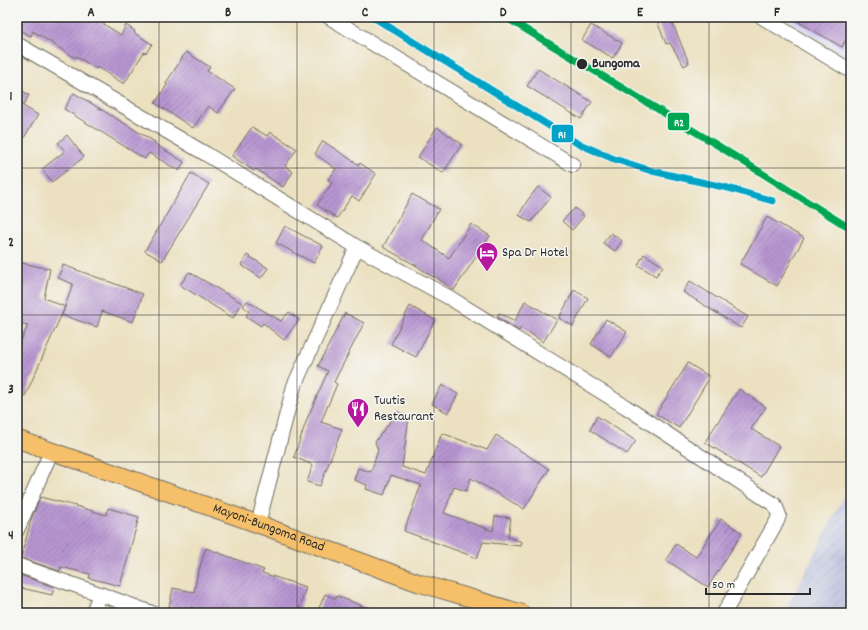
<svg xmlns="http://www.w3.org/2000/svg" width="868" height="630" font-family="Dekko,sans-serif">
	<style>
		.built { fill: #d6d8f9 }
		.industrial { fill: url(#industrial-furrows) }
		.building { fill: url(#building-hatch) }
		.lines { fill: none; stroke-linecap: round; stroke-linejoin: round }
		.minor-casing { stroke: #6e6a5f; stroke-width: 16 }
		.major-casing { stroke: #6e6a5f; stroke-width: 19 }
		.minor { stroke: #fff; stroke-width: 14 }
		.major { stroke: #f6c06b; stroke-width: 17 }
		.rail-1-casing { stroke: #f6f6f2; stroke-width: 10 }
		.rail-2-casing { stroke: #f6f6f2; stroke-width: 10 }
		.rail-1 { stroke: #02a3c6; stroke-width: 7 }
		.rail-2 { stroke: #00a651; stroke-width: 7 }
		.grid { fill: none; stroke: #2b2b2b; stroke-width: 1; stroke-opacity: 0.55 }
		.stop-dot { fill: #2b2b2b; stroke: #f6f6f2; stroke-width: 1.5 }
		.labels { text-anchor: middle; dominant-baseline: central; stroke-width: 3; stroke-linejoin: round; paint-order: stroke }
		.stop-label { font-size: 14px; font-weight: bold; fill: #2b2b2b; stroke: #f6f6f2; text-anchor: start }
		.poi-label { font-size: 14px; fill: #2b2b2b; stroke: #f6f6f2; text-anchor: start }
		.street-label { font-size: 14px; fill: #2b2b2b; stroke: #f6f6f2 }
		.line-badge { stroke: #f6f6f2; stroke-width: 1.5 }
		.badge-label { font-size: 11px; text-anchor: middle; font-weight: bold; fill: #fff }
		.neatline { fill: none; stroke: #2b2b2b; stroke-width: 1.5 }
		.grid-label { font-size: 13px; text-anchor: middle; font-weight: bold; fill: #2b2b2b }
	</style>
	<defs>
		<pattern id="industrial-furrows" width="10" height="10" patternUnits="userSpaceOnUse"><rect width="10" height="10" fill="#bec3de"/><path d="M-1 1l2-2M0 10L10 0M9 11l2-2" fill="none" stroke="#a3a8bf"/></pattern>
		<pattern id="building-hatch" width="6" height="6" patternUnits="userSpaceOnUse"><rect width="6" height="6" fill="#b795d1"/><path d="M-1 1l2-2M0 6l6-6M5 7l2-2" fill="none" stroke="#957aaa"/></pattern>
	</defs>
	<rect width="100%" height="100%" fill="#f6f6f2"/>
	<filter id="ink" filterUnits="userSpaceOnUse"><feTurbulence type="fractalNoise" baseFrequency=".025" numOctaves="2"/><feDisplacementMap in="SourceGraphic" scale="8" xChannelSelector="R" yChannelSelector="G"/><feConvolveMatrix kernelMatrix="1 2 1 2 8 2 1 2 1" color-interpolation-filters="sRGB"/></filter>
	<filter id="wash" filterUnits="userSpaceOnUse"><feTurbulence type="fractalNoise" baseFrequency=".012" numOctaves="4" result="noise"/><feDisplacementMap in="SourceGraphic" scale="16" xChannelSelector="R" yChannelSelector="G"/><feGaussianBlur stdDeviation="0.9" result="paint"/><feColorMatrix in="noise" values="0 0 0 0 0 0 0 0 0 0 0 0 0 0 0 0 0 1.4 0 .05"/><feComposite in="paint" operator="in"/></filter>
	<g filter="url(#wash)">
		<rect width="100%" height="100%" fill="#ebe0bf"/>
		<path class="built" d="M783,17H851V59Z"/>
		<path class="industrial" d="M851,483V613H799L787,607Z"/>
		<g id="blocks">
			<path class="building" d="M22,17H105L102,23L121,35L126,25L135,31L134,33L152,44L146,53L144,52L124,84L97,67L96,69L76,56L75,58L33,31L31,36L17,29V26Z
				M666,17H670L689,63L684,66L670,43L666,44L657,21Z
				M790,17H843L851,22V30L842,47Z
				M591,25L622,43L613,58L582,40Z
				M186,52L210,67L207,71L235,89L218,113L208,106L193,128L155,103L167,85L166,83Z
				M538,69L592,102L581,119L527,86Z
				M17,88L29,95L23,106L38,115L17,149Z
				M74,93L155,142V144L184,162L179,171L149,153L145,159L64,109Z
				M252,127L267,136L270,132L297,149L285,166L293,172L283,187L256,169L254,171L232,156Z
				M437,127L462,144L443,173L418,157Z
				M67,135L84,157L52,182L42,169L65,151L58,143Z
				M323,141L359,165L360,163L376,174L359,201L352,196L337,218L317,205L332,183L328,180L336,169L315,154Z
				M191,173L209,184L162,261L145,251Z
				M538,187L551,197L531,222L519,215L527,201Z
				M412,194L439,209L422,240L449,258L471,224L490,236L454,290L434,276L433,277L417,266L383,247Z
				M575,208L584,216L572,230L562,221Z
				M767,217L804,238L777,286L740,264Z
				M285,226L323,246L314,263L276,243Z
				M611,233L622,241L615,251L603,243Z
				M644,254L663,266L656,276L638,265Z
				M247,255L268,268L261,278L241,265Z
				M17,262L50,269L44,298L65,307L25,396L17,393V350L28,325L17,323Z
				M63,265L143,294L133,322L102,311L97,327L62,315L73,284L58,278Z
				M189,272L242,303L233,318L180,285Z
				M690,281L748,317L741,328L683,292Z
				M574,290L588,298L573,326L559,318Z
				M247,301L281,321L289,312L299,320L284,340L263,323L261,326L246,316L249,311L243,306Z
				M525,301L557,320L543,342L521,327L519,331L497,317L499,313L515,321Z
				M410,306L435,320L416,357L391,344Z
				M345,313L364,323L334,382L337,384L321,422L342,429L320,486L307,482L313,465L294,457L307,419L328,371L318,366Z
				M606,319L627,332L611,357L591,344Z
				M688,363L710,377L679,428L656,414Z
				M442,385L458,394L448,413L432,404Z
				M739,389L766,407L751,429L779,446L761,477L705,442Z
				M397,412L409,417L402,467L426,475L442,433L487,450L496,435L549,469L524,509L471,478L466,491L454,487L444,513L493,531L495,516L511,518L508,537L522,542L521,546L483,542L477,558L404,531L421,485L391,475L384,495L366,489L367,485L354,480L358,468L371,472L378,450L375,442Z
				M597,416L636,441L627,454L590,430Z
				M40,497L76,506L106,515L108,508L139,517L120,586L89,578L90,574L61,567L60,571L21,558L31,520Z
				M721,519L742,533L708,587L666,560L676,544L696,557Z
				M206,548L264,570L262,573L306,587L298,613H207L191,607L190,611L169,607L173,588L194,592L197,576Z
				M17,574L54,587L52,595L17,587Z
				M325,594L336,599L337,596L380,613H317Z"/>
		</g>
	</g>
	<g filter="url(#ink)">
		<use href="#blocks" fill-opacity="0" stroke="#6e6a5f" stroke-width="1"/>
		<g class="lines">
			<g class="minor-casing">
				<path id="minor" d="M329,17L573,165
					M762,17L851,71
					M17,44L206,154L357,247L450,298L626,407L775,505L779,515L777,521L724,613
					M258,524L294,386L357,247
					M17,530L51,452
					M17,565L100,594
					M93,613L100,594L152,613"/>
			</g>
			<g class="major-casing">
				<g id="major">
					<path id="s1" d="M17,439L258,524L419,583L521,613"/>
				</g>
			</g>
			<use href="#minor" class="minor"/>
			<use href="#major" class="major"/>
			<g class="rail-1-casing">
				<path id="rail-1" d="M373,17L577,143L614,159L652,171L728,188L773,201"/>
			</g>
			<g class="rail-2-casing">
				<path id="rail-2" d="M505,17L717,145L851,229"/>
			</g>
			<use href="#rail-1" class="rail-1"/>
			<use href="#rail-2" class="rail-2"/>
		</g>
	</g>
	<path class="grid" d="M159,17V613M297,17V613M434,17V613M571,17V613M709,17V613M17,168H851M17,315H851M17,462H851"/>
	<defs>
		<g id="hotel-pin" transform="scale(1.15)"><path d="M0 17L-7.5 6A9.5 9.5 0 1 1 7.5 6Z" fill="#b5179e" stroke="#f6f6f2"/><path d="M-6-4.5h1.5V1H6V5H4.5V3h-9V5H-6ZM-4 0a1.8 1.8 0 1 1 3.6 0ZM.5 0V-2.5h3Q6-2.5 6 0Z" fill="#fff"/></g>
		<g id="restaurant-pin" transform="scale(1.15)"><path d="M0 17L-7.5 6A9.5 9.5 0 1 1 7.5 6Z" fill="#b5179e" stroke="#f6f6f2"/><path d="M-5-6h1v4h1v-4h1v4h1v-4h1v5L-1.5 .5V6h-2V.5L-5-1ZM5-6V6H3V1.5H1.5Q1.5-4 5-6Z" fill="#fff"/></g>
	</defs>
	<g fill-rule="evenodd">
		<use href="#hotel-pin" x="487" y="253"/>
		<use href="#restaurant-pin" x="358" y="409"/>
	</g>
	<circle class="stop-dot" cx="582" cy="64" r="6"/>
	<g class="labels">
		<g class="stop-label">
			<text x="592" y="64">Bungoma</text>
		</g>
		<g class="poi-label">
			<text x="502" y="253">Spa Dr Hotel</text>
			<text x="374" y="401">Tuutis<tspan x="374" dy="16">Restaurant</tspan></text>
		</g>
		<g class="street-label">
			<text stroke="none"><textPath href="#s1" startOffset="267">Mayoni-Bungoma Road</textPath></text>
		</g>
	</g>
	<g class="line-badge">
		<rect x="667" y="112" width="23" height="19" rx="4" fill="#00a651"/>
		<rect x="551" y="124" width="23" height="19" rx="4" fill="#02a3c6"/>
	</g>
	<g class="badge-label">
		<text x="679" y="126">R2</text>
		<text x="562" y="138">R1</text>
	</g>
	<rect width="868" height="630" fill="none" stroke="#f6f6f2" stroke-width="44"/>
	<path d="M706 588v6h104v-6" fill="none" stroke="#2b2b2b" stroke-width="2"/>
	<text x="712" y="588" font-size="12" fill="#2b2b2b" stroke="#f6f6f2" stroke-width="3" paint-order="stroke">50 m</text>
	<rect x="22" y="22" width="824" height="586" class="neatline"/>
	<g class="grid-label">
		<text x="91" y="16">A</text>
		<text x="228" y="16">B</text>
		<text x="365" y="16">C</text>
		<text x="503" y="16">D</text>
		<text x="640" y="16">E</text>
		<text x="777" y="16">F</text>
		<text x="11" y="100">1</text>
		<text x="11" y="246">2</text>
		<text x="11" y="393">3</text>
		<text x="11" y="539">4</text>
	</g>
</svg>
